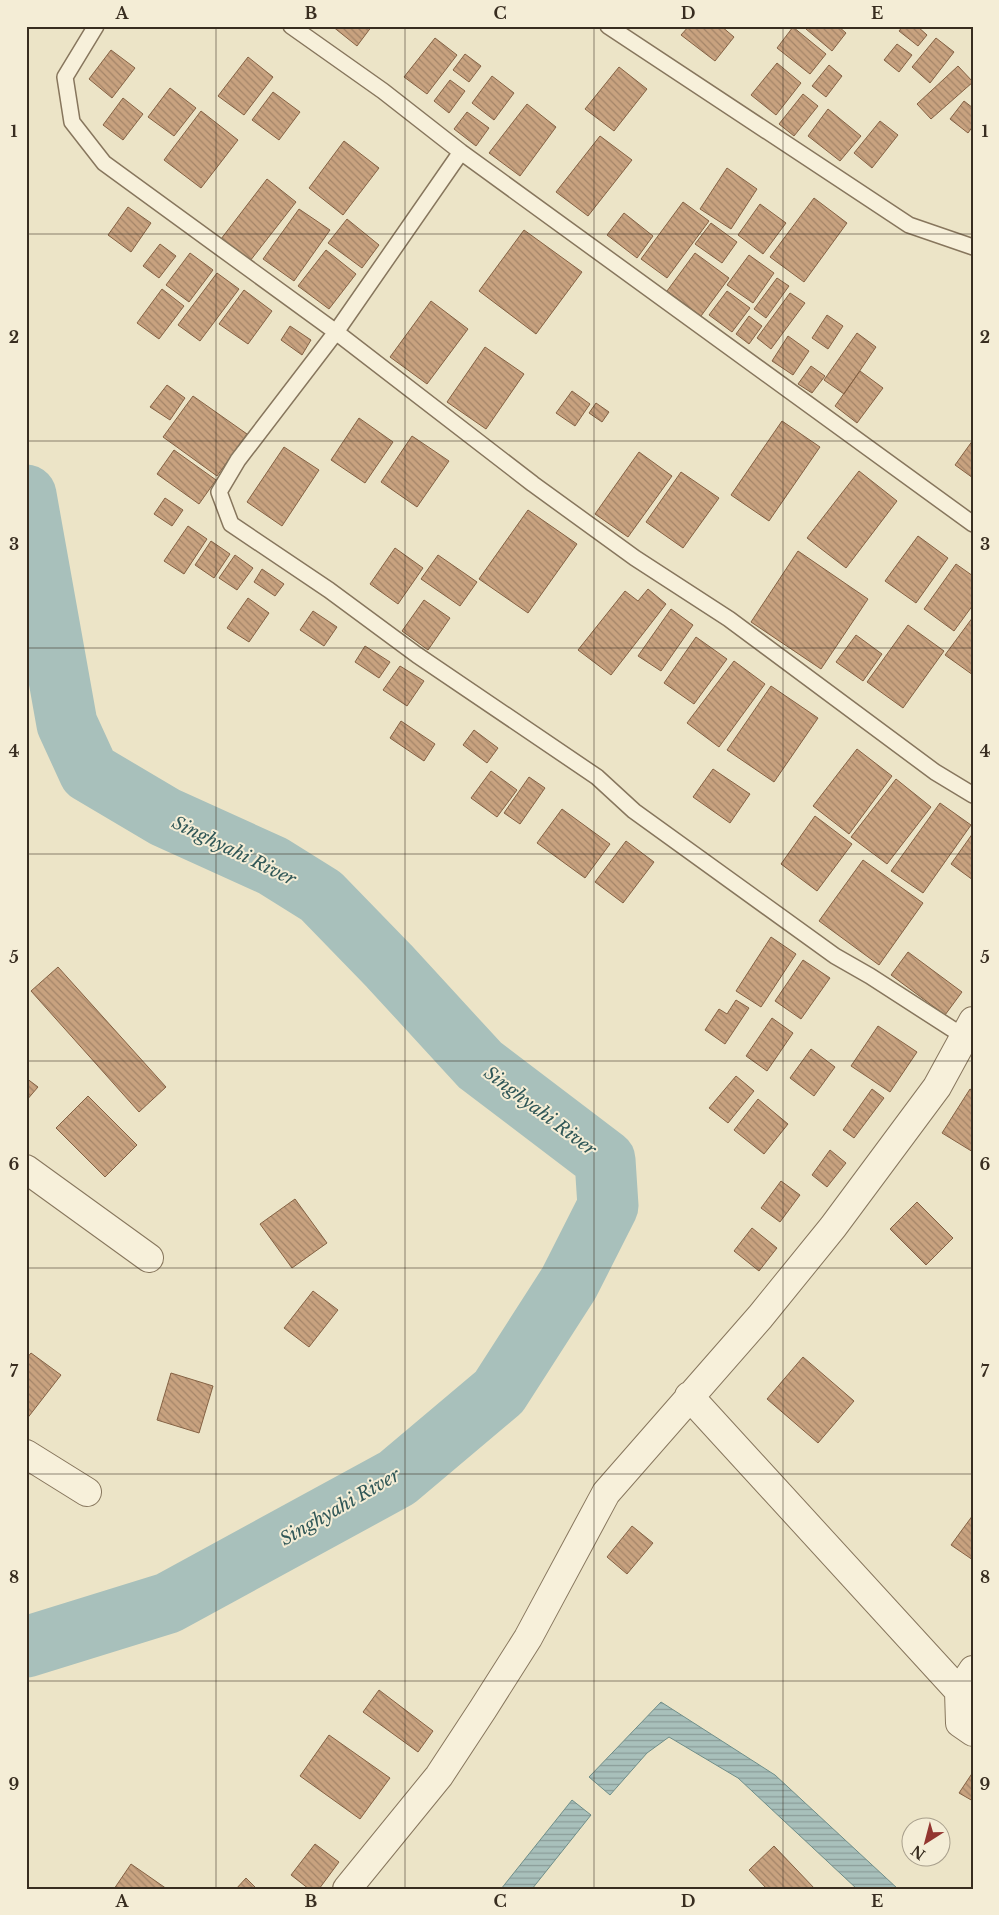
<svg xmlns="http://www.w3.org/2000/svg" width="999" height="1915" font-family="'Libre Baskerville',serif">
	<style>
		.water { fill: url(#water-rules); stroke: #6f8e89 }
		.lines { fill: none; stroke-linecap: round; stroke-linejoin: round }
		.river { stroke: #a8c0bb; stroke-width: 61 }
		.building { fill: url(#building-back-hatch); stroke: #856244 }
		.service-casing { stroke: #87765d; stroke-width: 18 }
		.minor-casing { stroke: #87765d; stroke-width: 30 }
		.service { stroke: #f7f0da; stroke-width: 15 }
		.minor { stroke: #f7f0da; stroke-width: 28 }
		.grid { fill: none; stroke: #382d20; stroke-width: 1; stroke-opacity: 0.55 }
		.labels { text-anchor: middle; dominant-baseline: central; stroke-width: 4; stroke-linejoin: round; paint-order: stroke }
		.water-label { font-size: 18px; font-style: italic; fill: #305757; stroke: #f4edd6 }
		.neatline { fill: none; stroke: #382d20; stroke-width: 2 }
		.grid-label { font-size: 16px; text-anchor: middle; font-weight: bold; fill: #382d20 }
	</style>
	<defs>
		<pattern id="water-rules" width="6" height="5" patternUnits="userSpaceOnUse" patternTransform="scale(1.25)"><rect width="6" height="5" fill="#a8c0bb"/><path d="M0 2.5h6" fill="none" stroke="#8a9c98"/></pattern>
		<pattern id="building-back-hatch" width="6" height="6" patternUnits="userSpaceOnUse" patternTransform="scale(1.25)"><rect width="6" height="6" fill="#c8a27f"/><path d="M-1 5l2 2M0 0l6 6M5-1l2 2" fill="none" stroke="#a38468"/></pattern>
	</defs>
	<rect width="100%" height="100%" fill="#ece4c7"/>
	<path class="water" d="M661,1702L775,1775L898,1889H857L738,1778L669,1737L647,1753L610,1795L589,1777Z
		M572,1800L591,1815L532,1889H501Z"/>
	<g class="lines">
		<path class="river" d="M26,495L67,724L89,772L165,817L273,866L321,896L389,966L480,1065L605,1160L608,1206L569,1283L499,1392L397,1478L168,1603L26,1647"/>
	</g>
	<path class="building" d="M332,26H372L357,46Z
		M689,26H721L734,37L715,61L681,35Z
		M808,26H838L846,33L832,51L806,29Z
		M903,26H917L927,35L918,46L899,31Z
		M793,27L826,54L810,74L777,48Z
		M435,38L457,55L427,94L404,77Z
		M936,38L954,52L930,83L912,67Z
		M897,44L912,55L899,72L884,60Z
		M111,50L135,68L112,98L89,79Z
		M465,54L481,66L469,82L453,70Z
		M248,57L273,77L244,115L218,96Z
		M777,63L801,83L776,115L751,95Z
		M829,65L842,76L826,97L812,86Z
		M958,66L973,82L931,119L917,104Z
		M619,67L647,89L614,131L585,109Z
		M492,76L514,93L494,120L472,103Z
		M450,80L465,91L449,113L434,101Z
		M170,88L196,108L174,136L148,117Z
		M273,92L300,112L279,140L252,120Z
		M803,94L818,106L794,136L779,124Z
		M123,98L143,114L123,140L103,125Z
		M964,101L973,108V126L968,133L950,119Z
		M527,104L556,127L520,176L489,153Z
		M828,109L861,136L840,161L808,136Z
		M201,111L238,140L201,188L164,160Z
		M467,112L489,128L476,146L454,129Z
		M880,121L898,135L872,168L854,153Z
		M600,136L632,160L588,216L556,192Z
		M344,141L379,168L343,215L309,188Z
		M727,168L757,189L731,229L700,209Z
		M267,179L296,202L250,261L221,239Z
		M814,198L847,223L804,282L770,257Z
		M683,202L709,221L667,278L641,259Z
		M760,204L786,223L763,254L738,235Z
		M128,207L151,223L131,252L108,235Z
		M299,209L330,230L294,281L263,259Z
		M624,213L653,236L637,258L607,235Z
		M347,219L379,245L362,268L328,243Z
		M711,223L737,242L722,263L695,244Z
		M524,230L582,272L536,334L479,291Z
		M160,244L176,256L159,278L143,266Z
		M326,250L356,274L329,309L298,286Z
		M190,253L213,270L189,302L166,285Z
		M695,253L729,278L701,316L667,291Z
		M749,255L774,273L753,303L727,285Z
		M217,273L239,289L200,341L178,325Z
		M777,278L789,286L766,318L754,309Z
		M162,289L184,306L159,339L137,323Z
		M244,290L272,311L248,344L219,324Z
		M727,291L750,308L732,332L709,315Z
		M790,293L805,303L771,349L757,338Z
		M431,301L468,329L427,384L390,357Z
		M827,315L843,326L828,349L812,338Z
		M749,316L762,326L749,344L736,334Z
		M290,326L311,340L302,355L281,340Z
		M857,333L876,347L844,394L824,380Z
		M788,336L809,351L793,375L772,361Z
		M485,347L524,374L486,429L447,402Z
		M811,366L825,376L812,393L798,384Z
		M860,371L883,388L857,423L835,406Z
		M167,385L185,398L170,420L150,407Z
		M572,391L590,404L575,426L556,413Z
		M193,396L247,434L217,476L163,437Z
		M596,403L609,412L602,422L589,413Z
		M359,418L393,442L365,483L331,460Z
		M782,421L820,447L769,521L731,495Z
		M412,436L449,461L417,507L381,482Z
		M973,440V478L955,465Z
		M284,447L319,470L282,526L247,502Z
		M174,450L216,480L199,504L157,474Z
		M639,452L672,476L628,537L595,514Z
		M859,471L897,501L846,568L807,538Z
		M681,472L719,498L683,548L646,522Z
		M165,498L183,510L172,526L154,514Z
		M528,510L577,544L528,613L479,579Z
		M188,526L207,539L184,574L164,561Z
		M918,536L948,558L916,603L885,581Z
		M211,541L230,554L214,578L195,565Z
		M395,548L423,568L398,604L370,584Z
		M798,551L868,599L821,669L751,622Z
		M235,555L253,568L237,590L219,578Z
		M438,555L477,582L460,606L421,579Z
		M956,564L973,576V605L954,631L924,609Z
		M262,569L284,584L275,596L254,582Z
		M648,589L666,604L611,675L578,650L625,591L638,601Z
		M248,598L269,613L249,642L227,628Z
		M424,600L450,618L428,650L402,631Z
		M671,609L693,625L661,671L638,656Z
		M313,611L337,627L324,646L300,630Z
		M973,617V675L945,655Z
		M908,625L944,651L903,708L867,682Z
		M856,635L882,654L863,681L836,662Z
		M696,637L727,659L694,704L664,683Z
		M365,646L390,662L379,678L355,662Z
		M734,661L765,684L719,747L687,723Z
		M400,666L424,681L407,706L383,690Z
		M771,686L818,718L774,782L727,750Z
		M401,721L435,744L424,761L390,738Z
		M474,730L498,748L487,763L463,745Z
		M857,749L892,776L849,834L813,806Z
		M713,769L750,794L730,823L693,797Z
		M491,771L517,790L497,817L471,798Z
		M529,777L545,788L520,824L504,813Z
		M896,779L931,807L887,864L851,837Z
		M940,803L971,825L923,893L891,871Z
		M562,809L610,844L585,878L537,843Z
		M815,816L852,844L817,891L781,864Z
		M973,833V880L951,864Z
		M626,841L654,862L623,903L595,882Z
		M863,860L923,903L879,965L819,921Z
		M771,937L796,954L761,1007L736,991Z
		M908,952L962,992L945,1015L891,975Z
		M803,960L830,978L801,1019L775,1001Z
		M58,967L166,1087L139,1112L31,991Z
		M736,1000L749,1008L725,1044L705,1030L719,1009L727,1014Z
		M772,1018L793,1033L767,1071L746,1056Z
		M878,1026L917,1052L890,1092L851,1066Z
		M811,1049L835,1067L814,1096L790,1078Z
		M736,1076L754,1091L728,1123L709,1108Z
		M26,1078L38,1087L26,1101Z
		M872,1089L884,1098L854,1138L843,1130Z
		M970,1089L973,1091V1152L942,1133Z
		M88,1096L137,1145L105,1177L56,1128Z
		M758,1099L788,1124L764,1154L734,1130Z
		M830,1150L846,1163L827,1187L812,1175Z
		M781,1181L800,1195L780,1222L761,1208Z
		M295,1199L327,1243L292,1268L260,1224Z
		M917,1202L953,1238L926,1265L890,1229Z
		M752,1228L777,1248L759,1271L734,1251Z
		M313,1291L338,1310L309,1347L284,1328Z
		M31,1353L61,1375L26,1420V1359Z
		M803,1357L854,1401L818,1443L767,1399Z
		M171,1373L213,1386L199,1433L157,1420Z
		M973,1515V1560L951,1545Z
		M632,1526L653,1543L627,1574L607,1557Z
		M379,1690L433,1731L418,1752L363,1712Z
		M329,1735L390,1778L360,1819L300,1776Z
		M973,1772V1801L959,1793Z
		M315,1844L339,1862L319,1889H309L291,1875Z
		M774,1846L815,1889H767L749,1870Z
		M131,1864L167,1889H114Z
		M246,1878L257,1889H236Z"/>
	<g class="lines">
		<g class="service-casing">
			<path id="service" d="M96,26L65,77L72,122L104,163L336,332L533,484L635,558L729,619L935,772L973,795
				M291,26L383,91L461,152L973,524
				M608,26L909,225L973,247
				M461,152L336,332L238,460L219,492L231,524L329,590L417,655L597,777L634,811L835,956L870,976L963,1036"/>
		</g>
		<g class="minor-casing">
			<path id="minor" d="M26,1169L149,1258
				M689,1396L959,1691L960,1723L973,1732
				M26,1454L87,1492
				M959,1691L973,1670
				M347,1889L439,1776L483,1709L528,1638L606,1493L760,1317L833,1227L937,1087L973,1021"/>
		</g>
		<use href="#service" class="service"/>
		<use href="#minor" class="minor"/>
	</g>
	<path class="grid" d="M216,26V1889M405,26V1889M594,26V1889M783,26V1889M26,234H973M26,441H973M26,648H973M26,854H973M26,1061H973M26,1268H973M26,1474H973M26,1681H973"/>
	<g class="labels">
		<g class="water-label">
			<text transform="translate(234 851) rotate(26)">Singhyahi River</text>
			<text transform="translate(540 1111) rotate(37)">Singhyahi River</text>
			<text transform="translate(340 1507) rotate(-30)">Singhyahi River</text>
		</g>
	</g>
	<rect width="999" height="1915" fill="none" stroke="#f4edd6" stroke-width="55"/>
	<g transform="translate(926 1842) rotate(216)"><circle r="24" fill="#f4edd6" stroke="#a9a08d"/>
	<path d="M0-4L9 19L0 12L-9 19Z" fill="#933630"/>
	<text y="-8" font-size="14" font-weight="bold" text-anchor="middle" fill="#382d20">N</text>
	</g>
	<rect x="28" y="28" width="944" height="1860" class="neatline"/>
	<g class="grid-label">
		<text x="122" y="19">A</text>
		<text x="311" y="19">B</text>
		<text x="500" y="19">C</text>
		<text x="688" y="19">D</text>
		<text x="877" y="19">E</text>
		<text x="14" y="137">1</text>
		<text x="985" y="137">1</text>
		<text x="14" y="343">2</text>
		<text x="985" y="343">2</text>
		<text x="14" y="550">3</text>
		<text x="985" y="550">3</text>
		<text x="14" y="757">4</text>
		<text x="985" y="757">4</text>
		<text x="14" y="963">5</text>
		<text x="985" y="963">5</text>
		<text x="14" y="1170">6</text>
		<text x="985" y="1170">6</text>
		<text x="14" y="1377">7</text>
		<text x="985" y="1377">7</text>
		<text x="14" y="1583">8</text>
		<text x="985" y="1583">8</text>
		<text x="14" y="1790">9</text>
		<text x="985" y="1790">9</text>
		<text x="122" y="1907">A</text>
		<text x="311" y="1907">B</text>
		<text x="500" y="1907">C</text>
		<text x="688" y="1907">D</text>
		<text x="877" y="1907">E</text>
	</g>
</svg>
